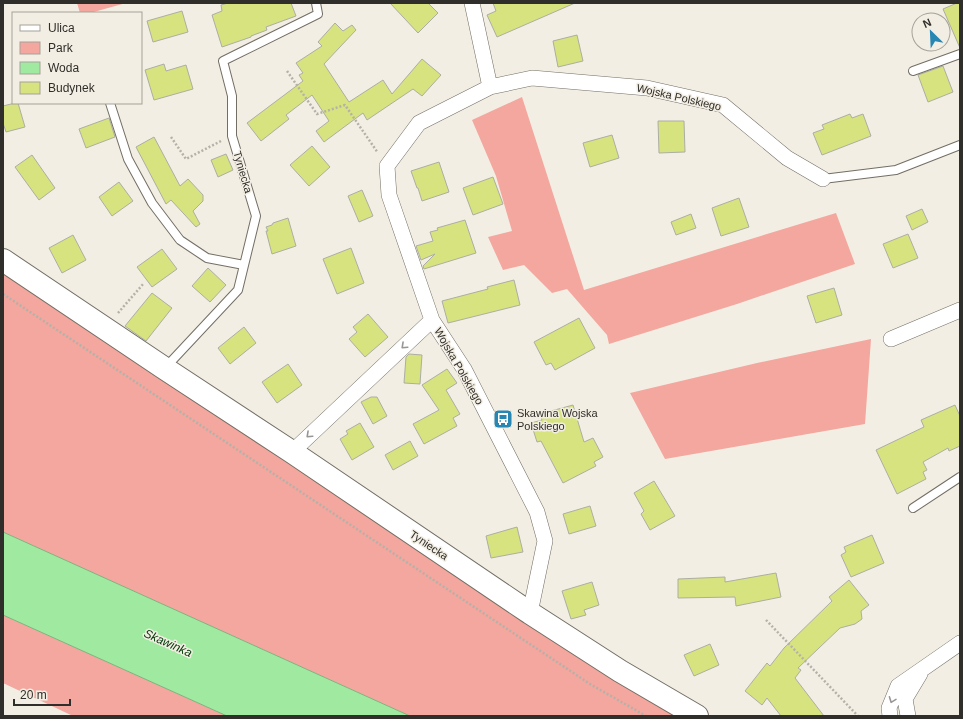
<svg xmlns="http://www.w3.org/2000/svg" width="963" height="719" font-family="Helvetica,sans-serif">
	<style>
		.green { fill: #f3a79e }
		.water { fill: #9feaa0; stroke: #7eb27d }
		.building { fill: #d6e37f; stroke: #acaea3 }
		.lines { fill: none; stroke-linecap: round; stroke-linejoin: round }
		.lane-casing { stroke: #736e65; stroke-width: 10 }
		.street-casing { stroke: #736e65; stroke-width: 16 }
		.secondary-casing { stroke: #736e65; stroke-width: 24 }
		.path { stroke: #b5b1a8; stroke-width: 2.5; stroke-dasharray: 2 2; stroke-linecap: butt }
		.lane { stroke: #fff; stroke-width: 8 }
		.street { stroke: #fff; stroke-width: 15 }
		.secondary { stroke: #fff; stroke-width: 22 }
		.oneway { stroke: #989694 }
		.labels { text-anchor: middle; dominant-baseline: central; stroke-width: 3; stroke-linejoin: round; paint-order: stroke }
		.street-label { font-size: 11px; fill: #302e2a; stroke: #f3eee3 }
		.poi-label { font-size: 11px; fill: #302e2a; stroke: #f3eee3; text-anchor: start }
		.water-label { font-size: 12px; font-style: italic; fill: #023909; stroke: #f3eee3 }
	</style>
	<rect width="100%" height="100%" fill="#f3eee3"/>
	<path class="green" d="M77,3H126L90,13H80Z
		M522,97L584,290L836,213L855,264L737,304L609,344L607,335L567,289L552,293L524,265L503,270L488,237L512,231L496,176L472,120Z
		M3,269L680,716H410L3,532Z
		M871,339L865,424L665,459L630,393L757,363Z
		M3,615L227,716H73L3,683Z"/>
	<path class="water" d="M3,532L410,716H227L3,615Z"/>
	<path class="building" d="M228,3H291L296,16L266,27L267,30L251,36V37L222,47L212,15L222,11L221,5Z
		M390,3H428L438,13L418,33Z
		M493,3H575L497,37L487,15L496,11Z
		M957,3H960V48L943,9Z
		M182,11L188,32L153,42L147,21Z
		M335,23L343,31L352,25L356,30L324,64L349,102L383,80L392,94L422,59L441,75L422,96L413,89L367,120L363,113L324,142L316,131L329,121L312,95L286,115L289,119L261,141L247,123L303,81L299,75L303,73L296,63L322,46L318,42Z
		M577,35L583,61L558,67L553,41Z
		M164,64L166,71L186,65L193,89L154,100L145,70Z
		M943,66L953,92L928,102L918,75Z
		M15,103H18L25,127L6,132L3,123V106Z
		M850,114L852,118L863,114L871,136L822,155L813,133L824,129L822,125Z
		M109,118L115,137L86,148L79,129Z
		M658,121H684L685,152L659,153Z
		M612,135L619,158L590,167L583,143Z
		M154,137L180,186L188,179L203,195V201L193,211L200,224L196,227L171,200L166,204L136,147Z
		M312,146L330,167L309,186L290,165Z
		M226,154L233,170L218,177L211,160Z
		M32,155L55,188L39,200L15,167Z
		M439,162L449,192L422,201L418,188H417L411,171Z
		M493,177L503,204L473,215L463,188Z
		M119,182L133,201L112,216L99,197Z
		M362,190L373,216L359,222L348,196Z
		M739,198L749,227L721,236L712,208Z
		M922,209L928,222L912,230L906,216Z
		M691,214L696,228L676,235L671,222Z
		M288,218L296,246L272,254L266,231H268L266,227L272,225L273,223Z
		M465,220L476,253L424,269L423,266L435,254L421,260L416,246L433,241L430,232L438,230L437,228Z
		M908,234L918,258L893,268L883,244Z
		M73,235L86,260L62,273L49,248Z
		M351,248L364,283L337,294L323,259Z
		M162,249L177,269L152,287L137,267Z
		M208,268L226,285L210,302L192,286Z
		M514,280L520,305L448,323L442,301L488,289L487,287Z
		M834,288L842,315L816,323L807,296Z
		M152,293L172,308L146,341L125,326Z
		M368,314L388,337L365,357L349,339L357,332L353,327Z
		M579,318L595,348L555,370L551,363L546,365L534,342Z
		M244,327L256,343L230,364L218,348Z
		M409,354L422,355L420,384L404,383L406,357Z
		M288,364L302,385L277,403L262,382Z
		M447,369L457,383L446,390L460,414L453,418L457,426L424,444L413,424L439,410L422,385Z
		M371,397H377L387,416L373,424L361,402Z
		M573,405L584,442L593,438L603,457L594,462L596,466L563,483L541,441L537,442L531,423L542,420L540,414Z
		M955,405L960,416V446L949,451L948,448L923,462L927,470L923,472L926,479L897,494L876,450L924,427L921,420Z
		M360,423L374,447L352,460L340,439L348,434L346,431Z
		M410,441L418,456L393,470L385,455Z
		M654,481L675,516L650,530L641,514L644,511L634,493Z
		M590,506L596,526L569,534L563,514Z
		M517,527L523,552L491,558L486,536Z
		M872,535L884,563L851,577L841,555L846,552L844,547Z
		M776,573L781,597L736,606L735,597L678,598V579L725,577V582Z
		M849,580L869,605L861,611L862,619L855,624L840,628L798,668L801,670L795,678L824,716H781L767,698L762,705L745,691L767,663L770,666L784,648L832,601L829,597Z
		M592,582L599,605L584,610L586,615L571,619L562,591Z
		M710,644L719,665L694,676L684,655Z"/>
	<g class="lines">
		<g class="lane-casing">
			<path id="lane" d="M913,71L960,54
				M110,103L128,159L152,203L180,240L207,258L244,265
				M823,179L896,170L960,145
				M165,368L238,290L256,216L232,136V96L223,61L318,14L316,3
				M913,508L960,477"/>
		</g>
		<g class="street-casing">
			<path id="street" d="M472,3L490,87
				M891,339L960,310
				M292,452L432,320
				M530,613L545,541L537,512L464,369L432,320L389,195L387,166L419,123L490,87L532,78L647,88L723,105L787,158L823,179
				M890,716L889,708L898,686L960,643
				M908,716L905,699L920,674"/>
		</g>
		<g class="secondary-casing">
			<path id="secondary" d="M3,260L164,368L292,452L530,613L620,671L697,716"/>
		</g>
		<path class="path" d="M287,71L317,114L345,105L378,153
			M171,137L186,159L221,141
			M3,294L590,684L646,716
			M118,313L144,283
			M766,620L858,716"/>
		<use href="#lane" class="lane"/>
		<use href="#street" class="street"/>
		<use href="#secondary" class="secondary"/>
	</g>
	<defs><path id="oneway-chevron" d="M-2-3.5L2.5 0L-2 3.5" fill="none" stroke-width="1.6" stroke-linecap="round" stroke-linejoin="round"/></defs>
	<g class="oneway">
		<use href="#oneway-chevron" transform="translate(404 346) rotate(137)"/>
		<use href="#oneway-chevron" transform="translate(309 435) rotate(137)"/>
		<use href="#oneway-chevron" transform="translate(892 700) rotate(111)"/>
	</g>
	<defs>
		<g id="bus-square" transform="scale(1)"><rect x="-9" y="-9" width="18" height="18" rx="4" fill="#2786b2" stroke="#f3eee3"/><path d="M-5-6H5V4H4V6H2V4H-2V6H-4V4H-5ZM-3.5-4V0h7V-4ZM-3.5 1.2v1.5H-2V1.2ZM2 1.2v1.5H3.5V1.2Z" fill="#fff"/></g>
	</defs>
	<g fill-rule="evenodd">
		<use href="#bus-square" x="503" y="419"/>
	</g>
	<g class="labels">
		<g class="street-label">
			<text transform="translate(679 97) rotate(13)">Wojska Polskiego</text>
			<text transform="translate(243 172) rotate(74)">Tyniecka</text>
			<text transform="translate(459 366) rotate(60)">Wojska Polskiego</text>
			<text transform="translate(429 545) rotate(34)">Tyniecka</text>
		</g>
		<g class="poi-label">
			<text x="517" y="413">Skawina Wojska<tspan x="517" dy="13">Polskiego</tspan></text>
		</g>
		<g class="water-label">
			<text transform="translate(168 643) rotate(24)">Skawinka</text>
		</g>
	</g>
	<rect width="963" height="719" fill="none" stroke="#302e2a" stroke-width="8"/>
	<rect x="12" y="12" width="130" height="92" fill="#f3eee3" stroke="#a5a199"/>
	<rect x="20" y="25" width="20" height="6" fill="#ffffff" stroke="#a5a199"/>
	<text x="48" y="32" font-size="12" fill="#302e2a">Ulica</text>
	<rect x="20" y="42" width="20" height="12" fill="#f3a79e" stroke="#a5a199"/>
	<text x="48" y="52" font-size="12" fill="#302e2a">Park</text>
	<rect x="20" y="62" width="20" height="12" fill="#9feaa0" stroke="#a5a199"/>
	<text x="48" y="72" font-size="12" fill="#302e2a">Woda</text>
	<rect x="20" y="82" width="20" height="12" fill="#d6e37f" stroke="#a5a199"/>
	<text x="48" y="92" font-size="12" fill="#302e2a">Budynek</text>
	<g transform="translate(931 32) rotate(336)"><circle r="19" fill="#f3eee3" stroke="#a5a199"/>
	<path d="M0-3L7 15L0 10L-7 15Z" fill="#2786b2"/>
	<text y="-6" font-size="11" font-weight="bold" text-anchor="middle" fill="#302e2a">N</text>
	</g>
	<path d="M14 699v6h56v-6" fill="none" stroke="#302e2a" stroke-width="2"/>
	<text x="20" y="699" font-size="12" fill="#302e2a" stroke="#f3eee3" stroke-width="3" paint-order="stroke">20 m</text>
</svg>
